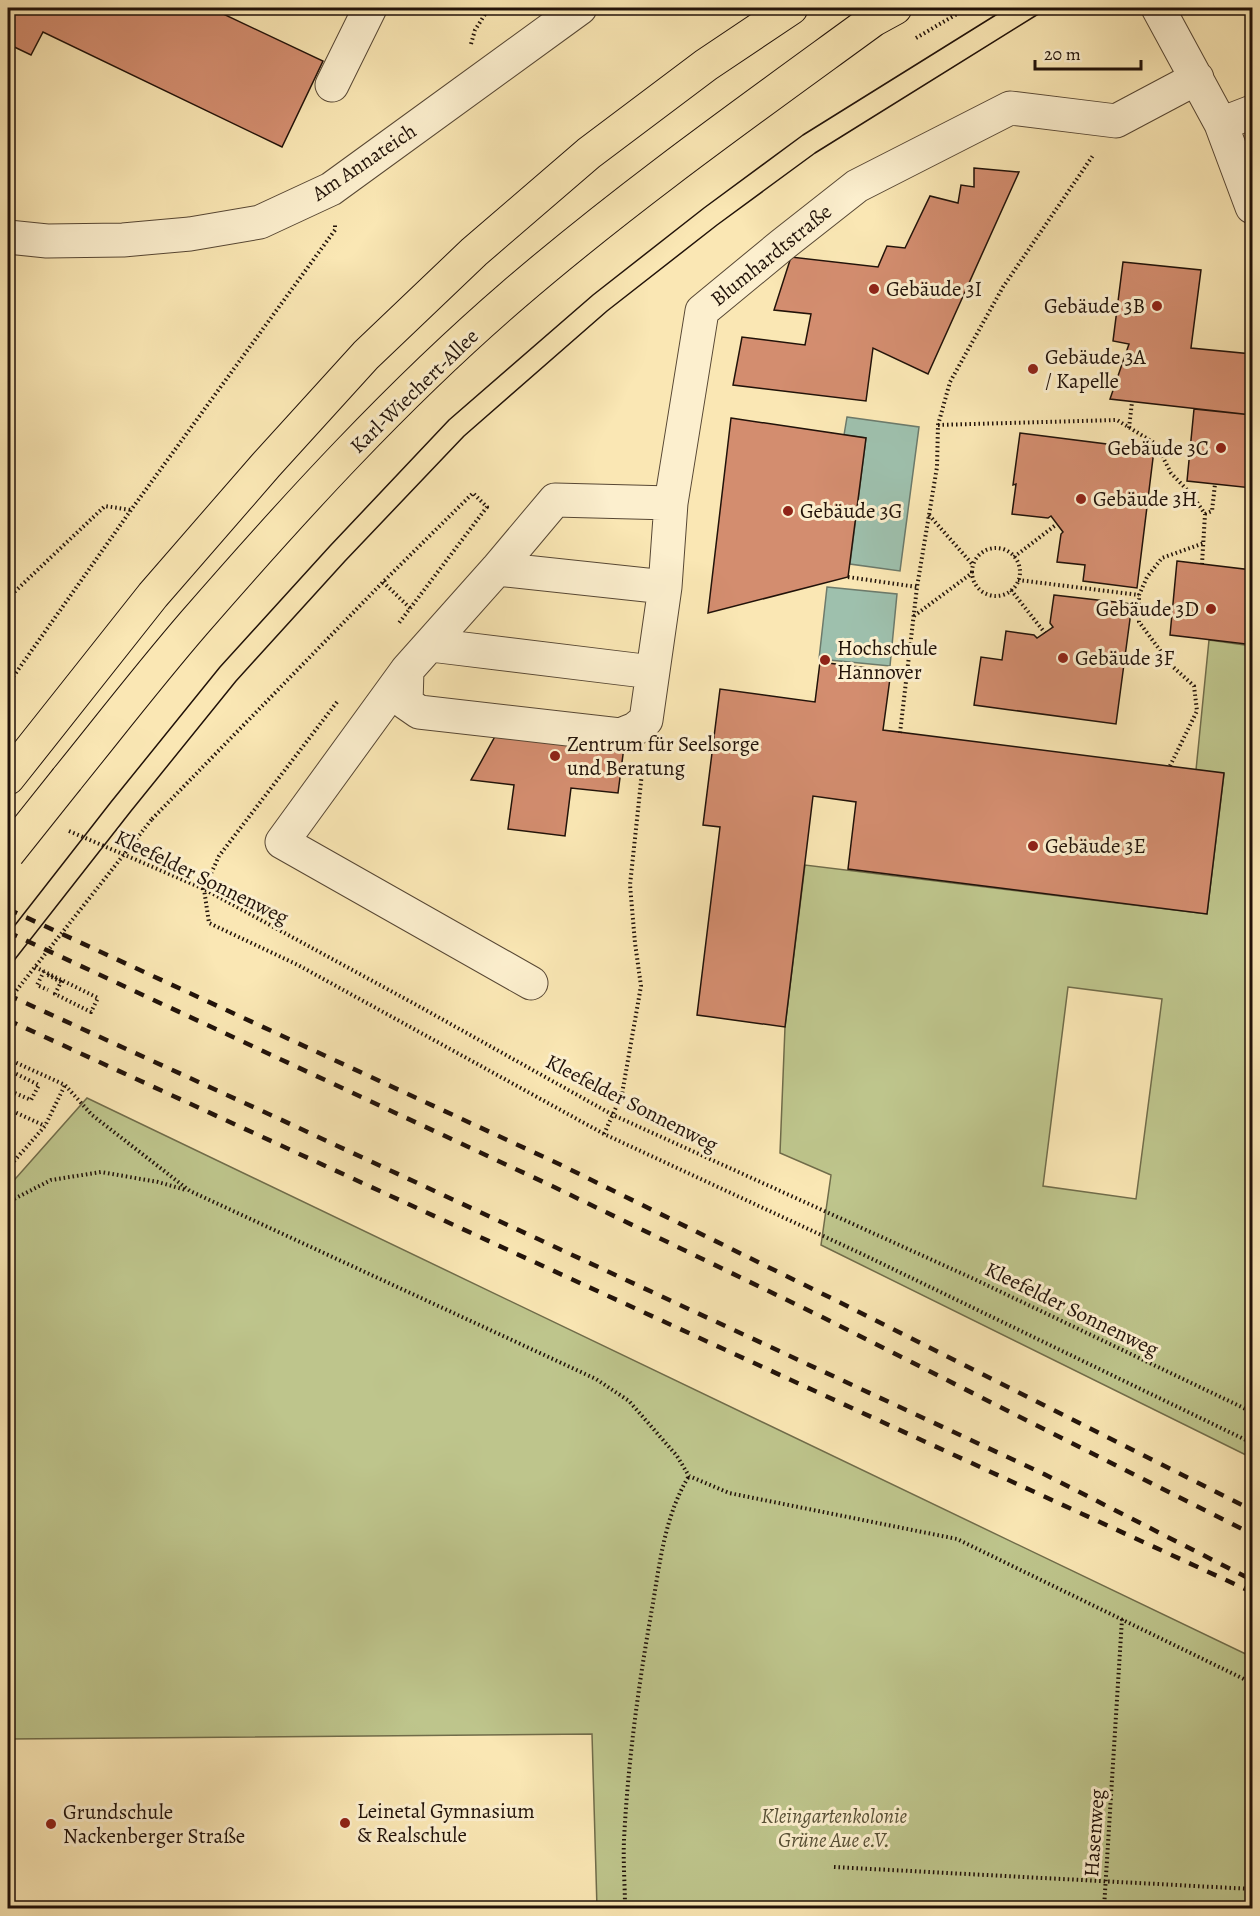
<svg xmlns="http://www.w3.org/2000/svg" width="1260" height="1916" font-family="Alegreya,serif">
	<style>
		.green { fill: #bec58c; stroke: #706c4a; stroke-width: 1.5; fill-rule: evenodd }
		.water { fill: #9ec0ad; stroke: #6c7a6b; stroke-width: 1.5 }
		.building { fill: #d38d6f; stroke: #211209; stroke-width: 1.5 }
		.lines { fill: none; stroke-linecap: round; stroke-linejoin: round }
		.minor-casing { stroke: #574734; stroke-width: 35 }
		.major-casing { stroke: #211209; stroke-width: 35 }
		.path { stroke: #211209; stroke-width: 4; stroke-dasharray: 1.5 3; stroke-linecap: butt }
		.minor { stroke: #fcefce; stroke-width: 33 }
		.major { stroke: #fae7b4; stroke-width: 33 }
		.tram { stroke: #211209; stroke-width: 1.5 }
		.rail { stroke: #211209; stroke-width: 4.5; stroke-dasharray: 10 10; stroke-linecap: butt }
		.major-bridge-casing { stroke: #211209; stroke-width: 35; stroke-linecap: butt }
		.path-bridge { stroke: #211209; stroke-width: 4; stroke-dasharray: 1.5 3; stroke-linecap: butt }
		.major-bridge { stroke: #fae7b4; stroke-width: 33 }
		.poi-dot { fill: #8f2418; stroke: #fcefce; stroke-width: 2 }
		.labels { text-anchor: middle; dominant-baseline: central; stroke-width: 6; stroke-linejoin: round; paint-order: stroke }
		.street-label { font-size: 21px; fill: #211209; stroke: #fcefce }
		.poi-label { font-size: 21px; fill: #211209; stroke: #fcefce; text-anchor: start }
		.park-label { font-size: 21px; font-style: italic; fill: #585137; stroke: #fcefce }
	</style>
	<rect width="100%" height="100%" fill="#fae7b4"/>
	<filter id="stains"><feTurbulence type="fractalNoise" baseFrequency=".00333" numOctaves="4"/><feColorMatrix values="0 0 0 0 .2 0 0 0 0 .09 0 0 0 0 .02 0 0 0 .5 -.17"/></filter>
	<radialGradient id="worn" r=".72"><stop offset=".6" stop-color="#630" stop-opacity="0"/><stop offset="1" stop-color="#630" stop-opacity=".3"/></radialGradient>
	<path class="green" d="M1209,640L1252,646V1458L821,1245L831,1175L780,1153L785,1027L805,865L1207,914L1224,774L1196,770ZM1068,987L1162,999L1136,1199L1043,1186Z
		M87,1098L1252,1657V1908H597L592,1734L8,1739V1187Z"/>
	<path class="water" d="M847,417L919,427L900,571L850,564L866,438L844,435Z
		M827,587L897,594L890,666L819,659Z"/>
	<path class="building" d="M8,8H224L221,13L323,61L282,147L43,32L31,55L8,44Z
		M974,168L1019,172L928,374L873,348L866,401L733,385L742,337L805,345L811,314L774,310L791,257L878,267L887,246L905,248L930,196L958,203L961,185L974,187Z
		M1123,262L1201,270L1191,348L1252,354V415L1110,399L1129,344L1113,341Z
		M1194,409L1252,415V488L1187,481Z
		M731,418L866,438L848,577L708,613Z
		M1020,433L1154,450L1137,588L1083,581L1085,565L1057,562L1061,534L1063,532L1051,516L1048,518L1012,514L1016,484L1013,485Z
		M1177,561L1252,570L1246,644L1170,635Z
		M1054,595L1132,604L1116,724L974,705L981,657L1002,660L1006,631L1034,635L1037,638L1053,627L1050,623Z
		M820,662L891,671L883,730L1224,773L1207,914L848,869L856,802L813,796L785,1027L697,1015L720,827L703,825L720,689L815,702Z
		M498,731L624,747L618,793L571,788L565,836L508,829L514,785L471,780Z"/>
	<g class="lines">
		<g class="minor-casing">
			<path id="minor" d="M1158,8L1221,124L1252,207
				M332,85L370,8
				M1221,124L1252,112
				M8,237L47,241L123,240L190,234L260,222L331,189L580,8
				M671,503L555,500L497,569L407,670L406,703L419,712L620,735L635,729L646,720L665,587L671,503L702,311L782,245L857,186L1010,108L1116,121L1197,78
				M497,569L665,587
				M431,645L652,672
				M407,670L282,842L531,983"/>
		</g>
		<g class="major-casing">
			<path id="major" d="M8,778L153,595L266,465L366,355L474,252L589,153L706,65L791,8
				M67,779C109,727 150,674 194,623C294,508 398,394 513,295C628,196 751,109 873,20L895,8"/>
		</g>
		<path class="path" d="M916,38L967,8
			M471,44L475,30L489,8
			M938,425L1117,420L1156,444L1171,473L1192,495L1205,514L1202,564
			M1129,428L1132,402
			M1205,514L1212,511L1215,484
			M929,515L973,565
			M972 572a24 24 0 1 1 48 0a24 24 0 1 1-48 0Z
			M1014,557L1057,524
			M848,577L917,587
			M1018,580L1139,595
			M383,582L410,608
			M1011,590L1045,633
			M8,598L105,506L131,510
			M914,616L972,573
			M8,684L131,510L335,230V224
			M337,702L219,856L204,889L209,923L298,965L604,1134L862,1254L1252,1443
			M900,733L917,587L937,467L938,425L950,382L1003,287L1094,154
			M1170,766L1197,711L1194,686L1171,665L1139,622V595L1147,577L1162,558L1204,543
			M152,819L383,582L473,493L487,507L399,623
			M69,831L204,889L422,1008L613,1115L974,1279L1252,1412
			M35,967L98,998L91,1012L55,994L61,982L46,974
			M44,971L37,985L48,990
			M8,1059L65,1085L92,1115L190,1191L596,1379L629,1401L677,1456L689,1476L729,1493L957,1539L1252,1683
			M8,1059L12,1050
			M8,1070L39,1085L31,1100L8,1090
			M8,1109L45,1126
			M604,1134L622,1094L641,986L635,943L630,885L643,763
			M8,1168L45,1126L65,1085
			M8,1205L12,1200L51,1180L101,1172L158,1182L186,1190
			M834,1867L1252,1889
			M625,1908C625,1886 623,1862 624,1840C628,1760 639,1681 653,1603C660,1560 666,1513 689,1476
			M1104,1908L1122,1619"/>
		<use href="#minor" class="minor"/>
		<use href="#major" class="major"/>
		<path class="tram" d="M8,934L111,802L220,667L330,546L449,420L593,295L704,208L803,135L1007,8
			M8,968L131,811L236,681L345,561L464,436L607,311L717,225L815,153L1048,8"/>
		<path class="rail" d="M8,909L559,1164L831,1298L1252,1510
			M8,932L552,1186L820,1316L1252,1534
			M8,995L273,1116L1044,1474L1252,1580
			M8,1020L1252,1592"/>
		<g class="major-bridge-casing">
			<path id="major-bridge" d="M8,853L67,779"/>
		</g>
		<path class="path-bridge" d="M8,1001L152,819"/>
		<use href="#major-bridge" class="major-bridge"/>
	</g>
	<g class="poi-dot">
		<circle cx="874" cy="289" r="6"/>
		<circle cx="1157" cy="306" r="6"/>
		<circle cx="1033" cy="369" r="6"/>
		<circle cx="1221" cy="448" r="6"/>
		<circle cx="1081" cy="499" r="6"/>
		<circle cx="788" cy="511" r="6"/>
		<circle cx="1211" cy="609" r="6"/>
		<circle cx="1063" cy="658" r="6"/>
		<circle cx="825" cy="660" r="6"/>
		<circle cx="555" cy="756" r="6"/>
		<circle cx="1033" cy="846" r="6"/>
		<circle cx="345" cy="1823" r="6"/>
		<circle cx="51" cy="1824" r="6"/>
	</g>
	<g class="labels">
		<g class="street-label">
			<text transform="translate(364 162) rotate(-34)">Am Annateich</text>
			<text transform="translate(771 255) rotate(-39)">Blumhardtstraße</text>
			<text transform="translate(414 391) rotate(-44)">Karl-Wiechert-Allee</text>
			<text transform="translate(202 877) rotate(26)">Kleefelder Sonnenweg</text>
			<text transform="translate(632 1103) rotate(27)">Kleefelder Sonnenweg</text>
			<text transform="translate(1072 1309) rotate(26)">Kleefelder Sonnenweg</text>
			<text transform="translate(1094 1833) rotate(-86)">Hasenweg</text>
		</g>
		<g class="poi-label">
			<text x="886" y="289">Gebäude 3I</text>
			<text x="1145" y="306" text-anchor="end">Gebäude 3B</text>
			<text x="1045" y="357">Gebäude 3A<tspan x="1045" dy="24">/ Kapelle</tspan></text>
			<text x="1209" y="448" text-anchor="end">Gebäude 3C</text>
			<text x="1093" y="499">Gebäude 3H</text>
			<text x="800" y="511">Gebäude 3G</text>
			<text x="1199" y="609" text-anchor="end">Gebäude 3D</text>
			<text x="837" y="648">Hochschule<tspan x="837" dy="24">Hannover</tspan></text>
			<text x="1075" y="658">Gebäude 3F</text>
			<text x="567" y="744">Zentrum für Seelsorge<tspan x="567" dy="24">und Beratung</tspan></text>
			<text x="1045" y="846">Gebäude 3E</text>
			<text x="357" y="1811">Leinetal Gymnasium<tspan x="357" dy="24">&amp; Realschule</tspan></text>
			<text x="63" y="1812">Grundschule<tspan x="63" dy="24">Nackenberger Straße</tspan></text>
		</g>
		<g class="park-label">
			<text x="834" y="1816">Kleingartenkolonie<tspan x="834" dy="24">Grüne Aue e.V.</tspan></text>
		</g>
	</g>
	<rect width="1260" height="1916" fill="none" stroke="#fae7b4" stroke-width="30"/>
	<rect x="9" y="9" width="1242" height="1898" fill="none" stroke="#211209" stroke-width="3"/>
	<rect x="15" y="15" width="1230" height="1886" fill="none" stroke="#211209" stroke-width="1.5"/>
	<path d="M1035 60v9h106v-9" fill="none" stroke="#211209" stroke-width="3"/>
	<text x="1044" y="60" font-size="18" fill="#211209" stroke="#fcefce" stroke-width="4.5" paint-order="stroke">20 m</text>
	<rect width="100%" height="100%" filter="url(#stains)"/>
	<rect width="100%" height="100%" fill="url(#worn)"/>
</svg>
